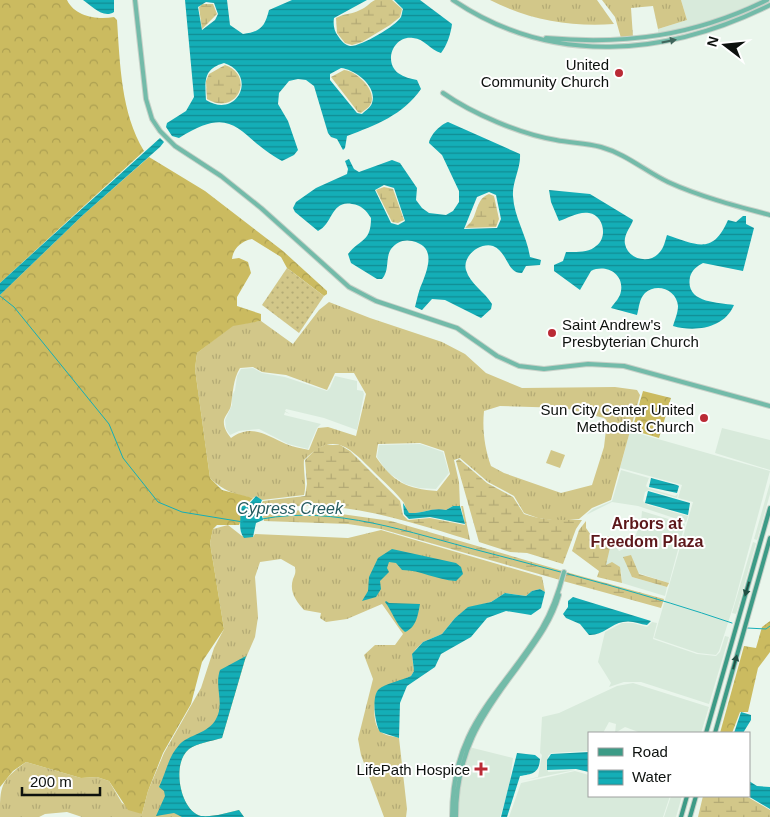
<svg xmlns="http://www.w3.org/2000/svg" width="770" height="817" font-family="Helvetica,sans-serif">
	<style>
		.built { fill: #d8eadb }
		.grass { fill: url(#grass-tufts); fill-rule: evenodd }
		.forest { fill: url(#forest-crowns) }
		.wetland { fill: url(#wetland-marsh) }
		.garden { fill: url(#garden-dots) }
		.pitch { fill: #d2c789 }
		.water { fill: url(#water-rules); fill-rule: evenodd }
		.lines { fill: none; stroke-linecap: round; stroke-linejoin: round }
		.stream { stroke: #14aeb7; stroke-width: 1 }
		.tertiary-casing { stroke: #c7d1c8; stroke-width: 6 }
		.secondary-casing { stroke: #c7d1c8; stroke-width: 6 }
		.tertiary { stroke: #73bba9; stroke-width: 4 }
		.secondary { stroke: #3c9b86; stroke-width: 4 }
		.oneway { fill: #40665c }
		.oneway2 { fill: #224f44 }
		.poi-dot { fill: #ba2a35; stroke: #fff; stroke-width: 2 }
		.labels { text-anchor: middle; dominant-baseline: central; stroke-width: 4; stroke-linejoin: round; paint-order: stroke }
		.poi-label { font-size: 15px; fill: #0d110e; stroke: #fff; text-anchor: end }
		.water-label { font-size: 16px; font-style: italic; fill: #245b5f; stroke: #fff }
		.neighbourhood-label { font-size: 16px; font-weight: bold; fill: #5c171a; stroke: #fff }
	</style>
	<defs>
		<pattern id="grass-tufts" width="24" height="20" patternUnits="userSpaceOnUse" patternTransform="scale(1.25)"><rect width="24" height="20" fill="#d2c789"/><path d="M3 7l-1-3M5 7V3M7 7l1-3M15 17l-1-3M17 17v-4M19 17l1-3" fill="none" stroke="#b3aa75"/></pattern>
		<pattern id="forest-crowns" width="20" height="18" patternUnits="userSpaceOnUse" patternTransform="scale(1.25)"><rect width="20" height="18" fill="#cbbb60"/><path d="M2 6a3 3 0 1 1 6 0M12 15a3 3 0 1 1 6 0" fill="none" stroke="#ada052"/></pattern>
		<pattern id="wetland-marsh" width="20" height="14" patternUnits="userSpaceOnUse" patternTransform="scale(1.25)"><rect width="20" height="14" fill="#d2c789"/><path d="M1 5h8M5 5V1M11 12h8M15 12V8" fill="none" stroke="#b3aa75"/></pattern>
		<pattern id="garden-dots" width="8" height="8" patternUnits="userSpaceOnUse" patternTransform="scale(1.25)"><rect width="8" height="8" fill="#d2c789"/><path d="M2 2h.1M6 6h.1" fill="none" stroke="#b3aa75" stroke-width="1.8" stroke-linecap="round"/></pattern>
		<pattern id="water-rules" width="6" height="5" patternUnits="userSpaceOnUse" patternTransform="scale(1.25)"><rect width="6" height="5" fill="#14aeb7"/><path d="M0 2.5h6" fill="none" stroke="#118c93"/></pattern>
	</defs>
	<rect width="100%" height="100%" fill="#eaf6ec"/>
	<path class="built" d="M681,0H762L698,26L658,34V29L687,20Z
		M253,368L262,373L285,377L327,391L330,388L335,376L357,381V390L363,391L364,394L357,430L324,418L286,409L285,411L290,414L285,412L284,415L321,424L317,428L308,449L288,444L259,429L239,431L230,435L226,429L225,420L232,405V396L235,390L237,376L241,369Z
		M722,428L770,440V470L715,453Z
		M630,431L770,471L734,604L719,651L716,655L698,653L654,638L693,502L678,498L682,485L620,468Z
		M420,444L443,452L449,473L436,489L419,488L405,484L387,472L377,457L379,445Z
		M621,470L649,478L646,486L648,488L675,496L678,494L677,498L649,490L645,492L643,501L648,505L688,516L686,522L638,506L612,502L586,515L593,509L612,501Z
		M770,483V494L757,540L754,539Z
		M642,511L685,524L669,583L638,573L632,577L667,587L665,596L622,583L621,571L606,565L609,547L613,542L619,551L628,547L633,542L641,522Z
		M753,542L756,543L736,614L732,613Z
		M652,622L657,623L653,639L697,654L716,656L720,652L725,636L729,637L709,704L641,682H624L609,687L611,683L598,662L605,632L622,623H633L647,627Z
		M633,683L709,707L701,733H641L625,727L615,733L616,724L609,722L603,733H589V751L551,753L548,756V772L575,770L521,781L538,777L542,755L540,753L542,717L559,713L617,686Z
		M469,747L513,758L509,788L500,817H457L460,780Z
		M575,771L589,775V796H670L663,817H509L521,783Z
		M671,796H682L676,817H664Z"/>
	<path class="grass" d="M490,0H597L614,24C570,27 530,20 490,0Z
		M602,0H681L687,20L658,29L653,6L631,8L633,37L621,38L615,17Z
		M329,302L370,318L442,342L465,354L486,373L522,388L615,387L637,390L640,395L611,500L592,508L579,519L559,521L538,518L524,513L514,496L488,482L460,458L454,460L459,482L460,506H453L446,510C432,507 422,514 409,513C405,509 406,507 404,503C396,492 384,482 374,472C349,447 334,430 304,460C303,472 307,483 304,495L262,500L256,496L253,498C235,495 224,491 210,478L195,369L197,353L233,325L261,321L293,344L319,310ZM253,367L262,372L286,375L327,390L335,373H354L366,394L356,436L328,427L318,428L309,450C301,448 293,447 286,444C266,435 251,423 231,438C227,433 223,427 224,420C225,415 230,411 231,405C233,393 233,379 240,368ZM500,406L564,408L604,418L607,421L604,447L592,485L561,493L504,473L491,466C485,449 482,430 484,411ZM420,443L444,451L450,474L437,491C407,489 393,482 376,457L378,444Z
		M228,525L242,536L253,537L255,534L348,538L381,530L542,577L545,592L540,589L532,591L526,596L505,593L491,602L468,608L455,618L442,634L423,642L416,649L412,655L414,671L411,676L377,692C374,702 372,723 380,731C385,736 393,736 399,738L407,809L406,817H384L361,755L358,739L373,679L364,655L375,645H395L403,634L382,604L347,619L326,622L320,618L321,613L304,610C296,601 289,592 293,579C295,574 296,573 295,567L281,559L260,562L255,577L258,617L255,637L245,660L222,738C212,741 197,743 189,749C171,763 180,811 201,816C214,817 227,813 239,810L244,817H82L67,812L45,814L39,817H0C0,786 0,781 26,762L81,778L97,777L109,781L122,803L142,814L148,791L164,753L201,688L214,648L224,629L210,543L213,529Z"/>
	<path class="forest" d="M0,0H67C75,17 98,20 114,17L117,20C120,64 121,113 144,151L0,283Z
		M149,157L205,191L283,251L327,291V294L324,296L287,268L281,257L252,239C242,241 233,248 232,259L239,258L248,262L251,273L237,297V306L261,314V321L233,326L197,353L195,369L210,478L222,490L253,498L241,510L243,516L239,525H217L213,529L210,543L224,629L202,662L191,704L163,753L148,791L142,814L128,810L109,781L97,777L81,778L26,762L13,771L0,787V295L83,215Z
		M643,391L671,398L659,438L632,430Z
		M770,621V652L758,668L748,712H740L732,733H720L744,646L756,648L762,627Z"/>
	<path class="wetland" d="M375,0H392L402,9L400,17L390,25L362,42L352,45L345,43L337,33L336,18C347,12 351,15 360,10C366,8 369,3 375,0Z
		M202,4H213L217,14L202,29L199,7Z
		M225,65C255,75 238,117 207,99L206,81L209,74Z
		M344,70C355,70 379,91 370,105C369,108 364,110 361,113L358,112L331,77Z
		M384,187L393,189L404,220L398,223L392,222L376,190Z
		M489,194L494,196L499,219L496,227L465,228C467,226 469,224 471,222C478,212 476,199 489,194Z
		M325,445H340L350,451L400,501L403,515L408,520L430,518L465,525L461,506H463L470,540C409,522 328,493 264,512L259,509L263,501L305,496L307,484L305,460L316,449Z
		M459,459L487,483L513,497L524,514C544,521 561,520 582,520L576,529L563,564L527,553L510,552L479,542L456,461Z
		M313,510L391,521L563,571L560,580L381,529L348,524L264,521L263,516L281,511Z
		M586,521V528L593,538L602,541L608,536L612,539L606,565L612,562L620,567L622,583L597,577L599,571L572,551L579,530Z
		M631,555L639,574L669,583L667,587L632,577L623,557Z
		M566,572L664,599L661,608L563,581Z
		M703,796H746L770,810V817H698Z"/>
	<path class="garden" d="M287,268L324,296L299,333L262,305Z"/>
	<path class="pitch" d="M551,450L565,455L560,468L546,463Z"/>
	<path class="water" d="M83,0H114V12C103,19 92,6 83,0Z
		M185,0H227L230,25L243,34C261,32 265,26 269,10L292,0H367L334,18C333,24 334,31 338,36C341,41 345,45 350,46C360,47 396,26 401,17C402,14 402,12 403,9L394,0H420L452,24C451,33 447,46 441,53C430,50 425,39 413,38C394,35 383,61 398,73C404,77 411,79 417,80L421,89C403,115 376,125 347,136L345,148L343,150L337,139L331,137L328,133L314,86L306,80L298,79L289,81L279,93L278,104L288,121L298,150L294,155L282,161C236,136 237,102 179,138L172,136L166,127L167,123L186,111L194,97ZM206,2L214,3L218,14L215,20L202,30L198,7ZM224,63C258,74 238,120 206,100C205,81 203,69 224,63ZM341,68C354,69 378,86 372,103C371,107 365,111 362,114L357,113L330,80V74Z
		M448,122L520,154C521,168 512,182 513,196C514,217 527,236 530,257L541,260L540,265L526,266L522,273C507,274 508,252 493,246C480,242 462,256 466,270C470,284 485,292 492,304L491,309L481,318L445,300L432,299L422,310L415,307C417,299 419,289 423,281C429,265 435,246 412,241C404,239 396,242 391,249C385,258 390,270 382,279H377L351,263L348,254C361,238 371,242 371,218C366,210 361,205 352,204C331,200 333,224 318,231L295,212L293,208L296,202L316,188L347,174L348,169L345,161L349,159L354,169L359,172L392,160L400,163L417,188L416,200L422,208L429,213L446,215L453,211L459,202V191L442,155L429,143C430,135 441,124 448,122ZM384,185L394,188L405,221L398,225L391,223L375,190ZM489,192L496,195L501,219L497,228L464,229L477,197Z
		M160,138L164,142L160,147L83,215L0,295V283Z
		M549,190L590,194L633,220C632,226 623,234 625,244C628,260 650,264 659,253C664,248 665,241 667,235C697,245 713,255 728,220L736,222L743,216H746V224L754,228L743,271L703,263C697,266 692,270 690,277C685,303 717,302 734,305C724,329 694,332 673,326C675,319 678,313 678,306C677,290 657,282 645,293C639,299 639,308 637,315L611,308C615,302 620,298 621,291C624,273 605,264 591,271L580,290L554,271V265L563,261L566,252C576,252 589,253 596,246C608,238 604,215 589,213C579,211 568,218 559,221L551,202Z
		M651,478L677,485L679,486L677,493L649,487Z
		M648,491L690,503L688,515L645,503Z
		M256,496L262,500L255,517L262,516L263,520L256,523L253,537L244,538C237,529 242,518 240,507L249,504Z
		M403,503L409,513C422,514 432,507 446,510L453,506H460L465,524L430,517L409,519L404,514Z
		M392,549L456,563L461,567L463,574L456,581C436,580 421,570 402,570L396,563L389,562L387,568L389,572L380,581L381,589L376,597L362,601L368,591L369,577L378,558Z
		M540,589L545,592L541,608L531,615L506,611L487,618L471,637L441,654L435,667L407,686L400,703L399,738L380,732C375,724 371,696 379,689C384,684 403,680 411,676L414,671L412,654L423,642L442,634L455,618L468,607L491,602L505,593L526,596L532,591Z
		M573,597L651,621L647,625C639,624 632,620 623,622C611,624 602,636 589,635L580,624L566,618L563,614L568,607V601Z
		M386,601L389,603L420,604C418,615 416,628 405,632C396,625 392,611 385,602Z
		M246,656L222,738C212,741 197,743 189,749C171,763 180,811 201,816C214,817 227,813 239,810L244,817H182L174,813L156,816L165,796L164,791L159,787C166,773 168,757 179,745C189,734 208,734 216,719C225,703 214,687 220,670Z
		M741,712L751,715V720L743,733H734Z
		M589,752V772L576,769L547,770V760L551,754Z
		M517,753L535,755L540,759C539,773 533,774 520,776L507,817H501Z
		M749,781L757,786L770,787V809L748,796Z"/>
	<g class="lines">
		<path class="stream" d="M0,296L14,307L109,424L123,458L158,502L182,512L243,522
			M262,519C335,505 410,533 481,551C565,573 650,595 732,623
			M747,628L766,629L770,626"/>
		<g class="tertiary-casing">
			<path id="tertiary" d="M135,0L146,99L152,119L160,131L175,146L221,176L261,208L349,287L376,301L457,328L497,356L519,366L544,369L588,364L624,366L770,406
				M453,0C552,67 667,56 770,5
				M546,38C626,45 694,36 767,0
				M443,93C473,114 520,134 556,140C571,143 586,143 601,147C626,154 645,171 668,182C701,197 736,206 770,215
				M452,817C452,725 499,698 542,628C552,611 559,591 564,572
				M456,817C456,753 480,717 517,668C534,644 551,623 559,595"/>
		</g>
		<g class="secondary-casing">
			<path id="secondary" d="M706,733L770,508
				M715,733L770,538
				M681,817L687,796
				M690,817L696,796"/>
		</g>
		<use href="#tertiary" class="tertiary"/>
		<use href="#secondary" class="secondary"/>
	</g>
	<defs><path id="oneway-solid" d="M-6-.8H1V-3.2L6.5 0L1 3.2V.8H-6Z" transform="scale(1.25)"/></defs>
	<use class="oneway" href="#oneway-solid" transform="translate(669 41) rotate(-11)"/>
	<g class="oneway2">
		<use href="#oneway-solid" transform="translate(747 589) rotate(106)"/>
		<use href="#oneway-solid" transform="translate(735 662) rotate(-75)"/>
	</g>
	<g class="poi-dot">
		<circle cx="619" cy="73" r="5"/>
		<circle cx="552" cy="333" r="5"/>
		<circle cx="704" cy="418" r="5"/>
		<path d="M478.5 761.5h5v5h5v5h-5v5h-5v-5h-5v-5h5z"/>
	</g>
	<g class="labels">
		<g class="poi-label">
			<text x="609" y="64">United<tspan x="609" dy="17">Community Church</tspan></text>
			<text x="562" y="324" text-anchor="start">Saint Andrew's<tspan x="562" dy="17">Presbyterian Church</tspan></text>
			<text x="694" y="409">Sun City Center United<tspan x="694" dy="17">Methodist Church</tspan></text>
			<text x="470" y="769">LifePath Hospice</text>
		</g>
		<g class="water-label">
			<text x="290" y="508">Cypress Creek</text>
		</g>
		<g class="neighbourhood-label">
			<text x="647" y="523">Arbors at<tspan x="647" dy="18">Freedom Plaza</tspan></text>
		</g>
	</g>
	<rect x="588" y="732" width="162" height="65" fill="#ffffff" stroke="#9ea09f"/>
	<rect x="598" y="748" width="25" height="8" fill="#3c9b86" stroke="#9ea09f"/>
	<text x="632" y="757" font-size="15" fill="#0d110e">Road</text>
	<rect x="598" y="770" width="25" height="15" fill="url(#water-rules)" stroke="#9ea09f"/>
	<text x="632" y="782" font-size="15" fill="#0d110e">Water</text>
	<g transform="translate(725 45) rotate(286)" stroke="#ffffff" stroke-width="4" paint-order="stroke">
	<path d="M0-4L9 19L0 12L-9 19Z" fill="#0d110e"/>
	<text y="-8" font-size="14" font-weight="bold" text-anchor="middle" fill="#0d110e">N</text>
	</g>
	<path d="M22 787v8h78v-8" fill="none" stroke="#0d110e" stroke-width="2.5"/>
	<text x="30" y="787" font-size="15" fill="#0d110e" stroke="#ffffff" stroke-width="4" paint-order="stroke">200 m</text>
</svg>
